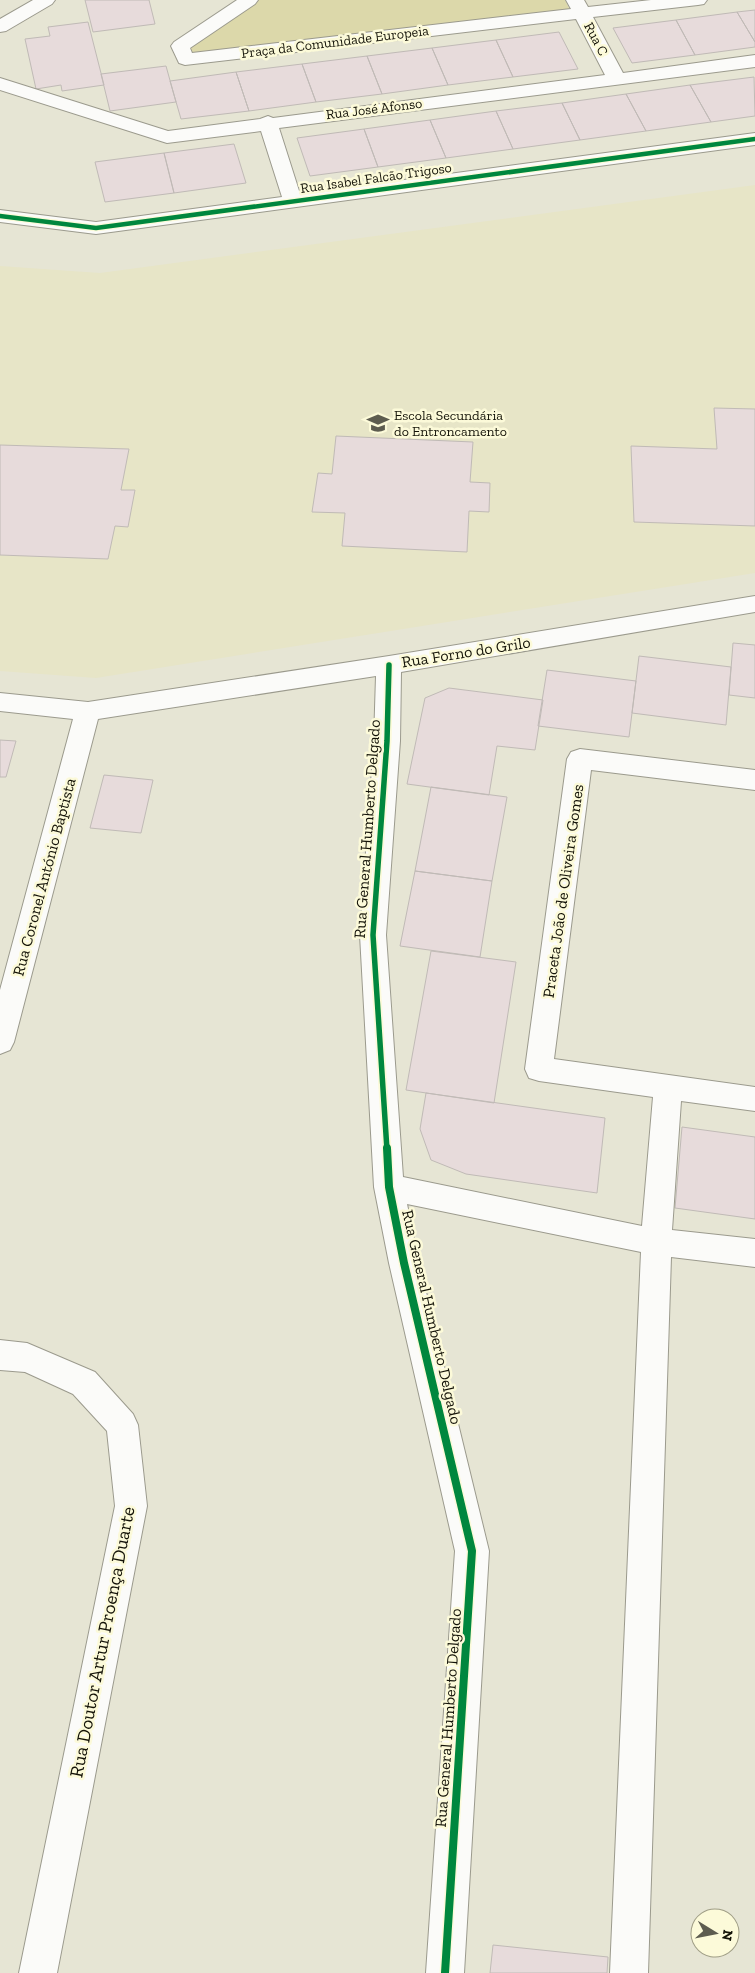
<svg xmlns="http://www.w3.org/2000/svg" width="755" height="1973" font-family="'Zilla Slab',serif">
	<style>
		.built { fill: #e7e5c7 }
		.green { fill: #dcd8aa }
		.building { fill: #e7dbdb; stroke: #c0bab6 }
		.lines { fill: none; stroke-linecap: round; stroke-linejoin: round }
		.minor-casing { stroke: #9b9a8d; stroke-width: 2 }
		.minor { fill: #fbfbf9; fill-rule: evenodd }
		.cycleway-far2-casing { stroke: #fcfad9; stroke-width: 7 }
		.cycleway-far1-casing { stroke: #fcfad9; stroke-width: 9 }
		.cycleway-casing { stroke: #fcfad9; stroke-width: 11 }
		.cycleway-far2 { stroke: #00873e; stroke-width: 4.5 }
		.cycleway-far1 { stroke: #00873e; stroke-width: 5.5 }
		.cycleway { stroke: #00873e; stroke-width: 8 }
		.labels { text-anchor: middle; dominant-baseline: central; stroke-width: 5; stroke-linejoin: round; paint-order: stroke }
		.far-street-label { font-size: 14px; fill: #131207; stroke: #fcfad9 }
		.far-poi-label { font-size: 14px; fill: #131207; stroke: #fcfad9; text-anchor: start }
		.street-label { font-size: 16px; fill: #131207; stroke: #fcfad9 }
		.near-street-label { font-size: 19px; fill: #131207; stroke: #fcfad9 }
	</style>
	<rect width="100%" height="100%" fill="#e6e5d4"/>
	<path class="built" d="M755,185V573L96,678L0,671V266L100,273Z"/>
	<path class="green" d="M255,0H565L570,10L193,56L189,44Z"/>
	<path class="building" d="M85,0H149L155,24L93,32Z
		M755,10V42L737,12Z
		M737,12L755,42V47L695,55L676,20Z
		M676,20L695,55L632,63L613,28Z
		M88,22L104,85L62,91L61,85L36,89L25,39L50,36L48,27Z
		M559,32L578,69L513,77L496,40Z
		M496,40L513,77L448,85L432,48Z
		M432,48L448,85L382,94L367,56Z
		M367,56L382,94L316,102L302,64Z
		M302,64L316,102L249,111L236,72Z
		M166,66L176,102L110,111L101,74Z
		M236,72L249,111L181,119L170,81Z
		M754,77L755,116L711,122L690,85Z
		M690,85L711,122L646,131L626,94Z
		M626,94L646,131L580,140L562,103Z
		M562,103L580,140L513,149L496,111Z
		M496,111L513,149L446,158L430,120Z
		M430,120L446,158L378,167L364,129Z
		M364,129L378,167L310,176L297,138Z
		M234,144L246,183L174,193L164,153Z
		M164,153L174,193L105,202L95,162Z
		M714,408L755,409V526L634,522L631,446L717,449Z
		M336,436L473,442L470,482L490,483L489,512L469,511L467,552L342,546L345,513L312,512L318,473L332,474Z
		M0,445L129,449L121,490H135L128,527L115,526L108,559L0,555Z
		M733,643L755,645V698L729,695Z
		M639,656L731,667L726,725L632,713Z
		M547,670L636,681L629,737L538,726Z
		M449,688L543,700L535,750L497,746L489,795L407,784L425,698Z
		M0,740L16,741L6,777H0Z
		M104,775L153,780L141,833L90,828Z
		M431,787L507,797L492,881L415,871Z
		M415,871L492,881L480,957L400,946Z
		M431,951L516,962L494,1103L406,1090Z
		M426,1093L605,1118L597,1193L466,1174L431,1160L420,1129Z
		M682,1127L755,1137V1219L675,1208Z
		M493,1945L608,1957L607,1973H490Z"/>
	<g class="lines">
		<g class="minor-casing">
			<path id="minor" d="M33,0H55L52,4L6,31L0,32V19Z
				M237,0H258L255,4L190,48L192,53L571,9L566,0H584L588,7L651,0H707L704,4L698,5L593,17L623,73L755,55V67L279,128L300,194L755,133V145L96,234L0,222V210L96,222L282,197L261,131L167,143L0,90V78L168,131L260,119L268,116L273,118L605,75L576,19L185,65L179,63L171,46L174,42Z
				M755,596V612L401,672L400,741L386,935L403,1177L642,1226L653,1097L539,1081L529,1078L525,1069L567,759L571,752L580,749L755,770V790L591,770L554,1059L755,1087V1111L681,1101L672,1230L755,1239V1267L671,1257L648,1973H610L641,1252L407,1204L419,1263L489,1551L464,1973H426L455,1551L389,1263L374,1187L360,935L374,741L376,676L98,719L14,1042L10,1050L0,1054V990L73,719L0,711V693L88,702L389,656Z
				M0,1340L27,1343L95,1372L133,1414L138,1425L147,1506L57,1973H19L115,1506L107,1431L73,1394L25,1372L0,1370Z"/>
		</g>
		<use href="#minor" class="minor"/>
		<g class="cycleway-far2-casing">
			<path id="cycleway-far2" d="M0,216L96,228L755,139"/>
		</g>
		<g class="cycleway-far1-casing">
			<path id="cycleway-far1" d="M387,1150L373,935L387,741L389,665"/>
		</g>
		<g class="cycleway-casing">
			<path id="cycleway" d="M387,1148L389,1187L404,1263L472,1551L445,1973"/>
		</g>
		<use href="#cycleway-far2" class="cycleway-far2"/>
		<use href="#cycleway-far1" class="cycleway-far1"/>
		<use href="#cycleway" class="cycleway"/>
	</g>
	<defs>
		<g id="school-bare" transform="scale(1.725)"><path d="M0-5L7-2L0 1L-7-2ZM-4 1L0 2.5L4 1V4Q0 6-4 4Z" fill="#5d5c4f" stroke="#fcfad9" stroke-width="2.5" paint-order="stroke"/></g>
	</defs>
	<g fill-rule="evenodd">
		<use href="#school-bare" x="378" y="423"/>
	</g>
	<g class="labels">
		<g class="far-street-label">
			<text transform="translate(596 39) rotate(62)">Rua C</text>
			<text transform="translate(335 42) rotate(-7)">Praça da Comunidade Europeia</text>
			<text transform="translate(374 109) rotate(-7)">Rua José Afonso</text>
			<text transform="translate(376 178) rotate(-8)">Rua Isabel Falcão Trigoso</text>
		</g>
		<g class="far-poi-label">
			<text x="394" y="415">Escola Secundária<tspan x="394" dy="16">do Entroncamento</tspan></text>
		</g>
		<g class="street-label">
			<text transform="translate(466 652) rotate(-9)">Rua Forno do Grilo</text>
			<text transform="translate(367 829) rotate(-86)">Rua General Humberto Delgado</text>
			<text transform="translate(44 877) rotate(-75)">Rua Coronel António Baptista</text>
			<text transform="translate(563 891) rotate(-82)">Praceta João de Oliveira Gomes</text>
			<text transform="translate(432 1317) rotate(77)">Rua General Humberto Delgado</text>
			<text transform="translate(448 1718) rotate(-86)">Rua General Humberto Delgado</text>
		</g>
		<g class="near-street-label">
			<text transform="translate(102 1642) rotate(-79)">Rua Doutor Artur Proença Duarte</text>
		</g>
	</g>
	<g transform="translate(715 1933) rotate(100)"><circle r="24" fill="#fcfad9" stroke="#9f9d85"/>
	<path d="M0-4L9 19L0 12L-9 19Z" fill="#5d5c4f"/>
	<text y="-8" font-size="14" font-weight="bold" text-anchor="middle" fill="#131207">N</text>
	</g>
</svg>
